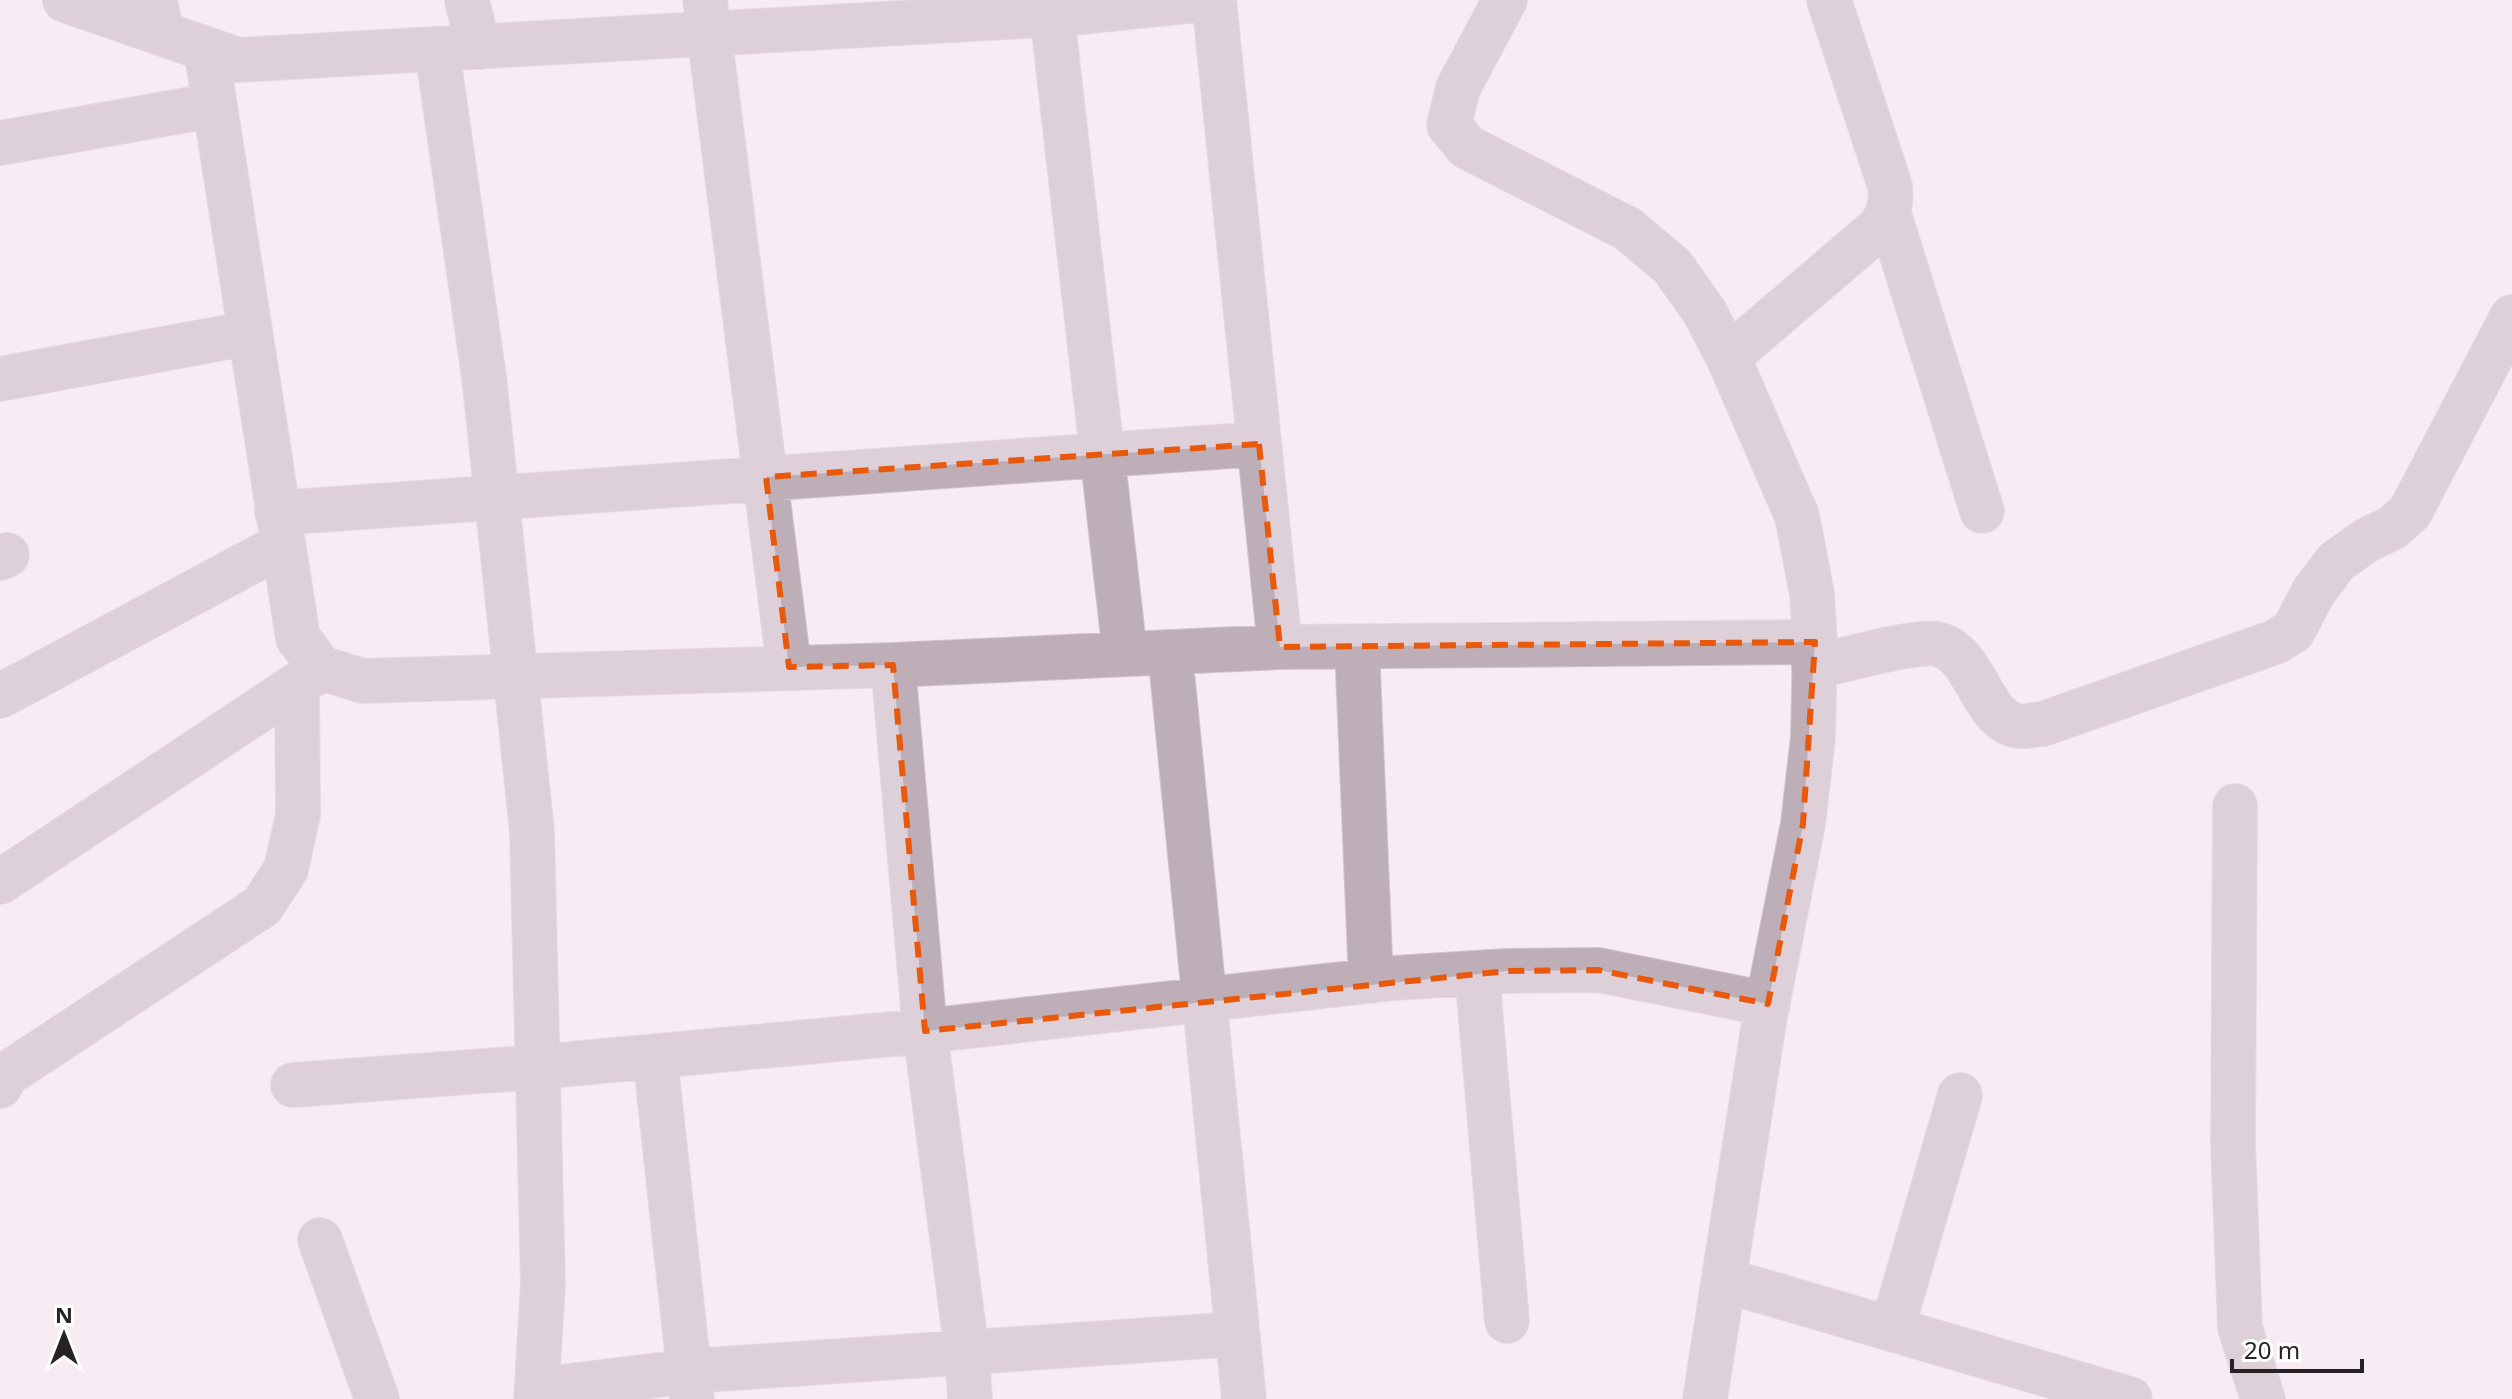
<svg xmlns="http://www.w3.org/2000/svg" width="2512" height="1399" font-family="'Noto Sans',sans-serif">
	<style>
		.lines { fill: none; stroke-linecap: round; stroke-linejoin: round }
		.minor-casing { stroke: #d2c8cf; stroke-width: 46 }
		.tertiary-casing { stroke: #d2c8cf; stroke-width: 46 }
		.minor { stroke: #bdaeb7; stroke-width: 44 }
		.tertiary { stroke: #bdaeb7; stroke-width: 44 }
		.marked { fill: none; stroke: #e8590c; stroke-width: 6; stroke-dasharray: 16 10; stroke-linejoin: round }
	</style>
	<rect width="100%" height="100%" fill="#f8ecf4"/>
	<g class="lines">
		<g class="minor-casing">
			<path id="minor" d="M155,0L161,33
				M467,0L478,47
				M705,0L789,667
				M1214,0L1280,647
				M1505,0L1458,88L1449,125L1467,147L1628,229L1672,266L1704,311L1728,357L1797,516L1812,594L1815,642L1813,737L1803,824L1765,1016L1705,1399
				M1052,14L1125,654
				M206,49L298,638L321,668L363,681L893,665L1280,647L1815,642
				M0,143L215,105
				M1889,214L1982,511
				M1728,357L1880,227C1889,213 1892,203 1890,186L1829,0
				M0,379L250,333
				M277,513L1259,444
				M0,558L7,555
				M1357,647L1371,981
				M1170,652L1244,1399
				M893,665L925,1031L967,1353L970,1399
				M1814,667C1840,661 1914,640 1937,644C1977,653 1980,719 2018,726C2026,727 2036,724 2043,724L2275,642L2293,631L2314,591L2337,561L2367,540L2392,528L2410,512L2512,317
				M0,696L282,545
				M2235,806L2233,1143L2240,1328L2263,1399
				M0,882L315,673
				M1477,973L1507,1321
				M655,1056L692,1399
				M293,1085L538,1067L925,1031L1395,978L1507,971L1598,970L1768,1004
				M0,1086L7,1074L262,906L286,869L298,815L297,685
				M320,1240L377,1399
				M1724,1280L2130,1399
				M1892,1329L1960,1095
				M537,1390L691,1371L1237,1334"/>
		</g>
		<g class="tertiary-casing">
			<path id="tertiary" d="M65,0L238,60L1061,14L1198,0
				M437,49L484,377L532,832L543,1285L536,1399"/>
		</g>
		<use href="#minor" class="minor"/>
		<use href="#tertiary" class="tertiary"/>
	</g>
	<path d="M0 0H2512V1399H0ZM1259,444L1280,647L1815,642L1803,824L1768,1004L1598,970L1507,971L925,1031L893,665L789,667L766,477Z" fill="#f8ecf4" fill-opacity=".55" fill-rule="evenodd"/>
	<path class="marked" d="M1259,444L1280,647L1815,642L1803,824L1768,1004L1598,970L1507,971L925,1031L893,665L789,667L766,477Z"/>
	<g transform="translate(64 1335)" stroke="#ffffff" stroke-width="6" paint-order="stroke">
	<path d="M0-6L14 30L0 20L-14 30Z" fill="#272225"/>
	<text y="-12" font-size="22" font-weight="bold" text-anchor="middle" fill="#272225">N</text>
	</g>
	<path d="M2232 1359v12h130v-12" fill="none" stroke="#272225" stroke-width="4"/>
	<text x="2244" y="1359" font-size="24" fill="#272225" stroke="#ffffff" stroke-width="6" paint-order="stroke">20 m</text>
</svg>
